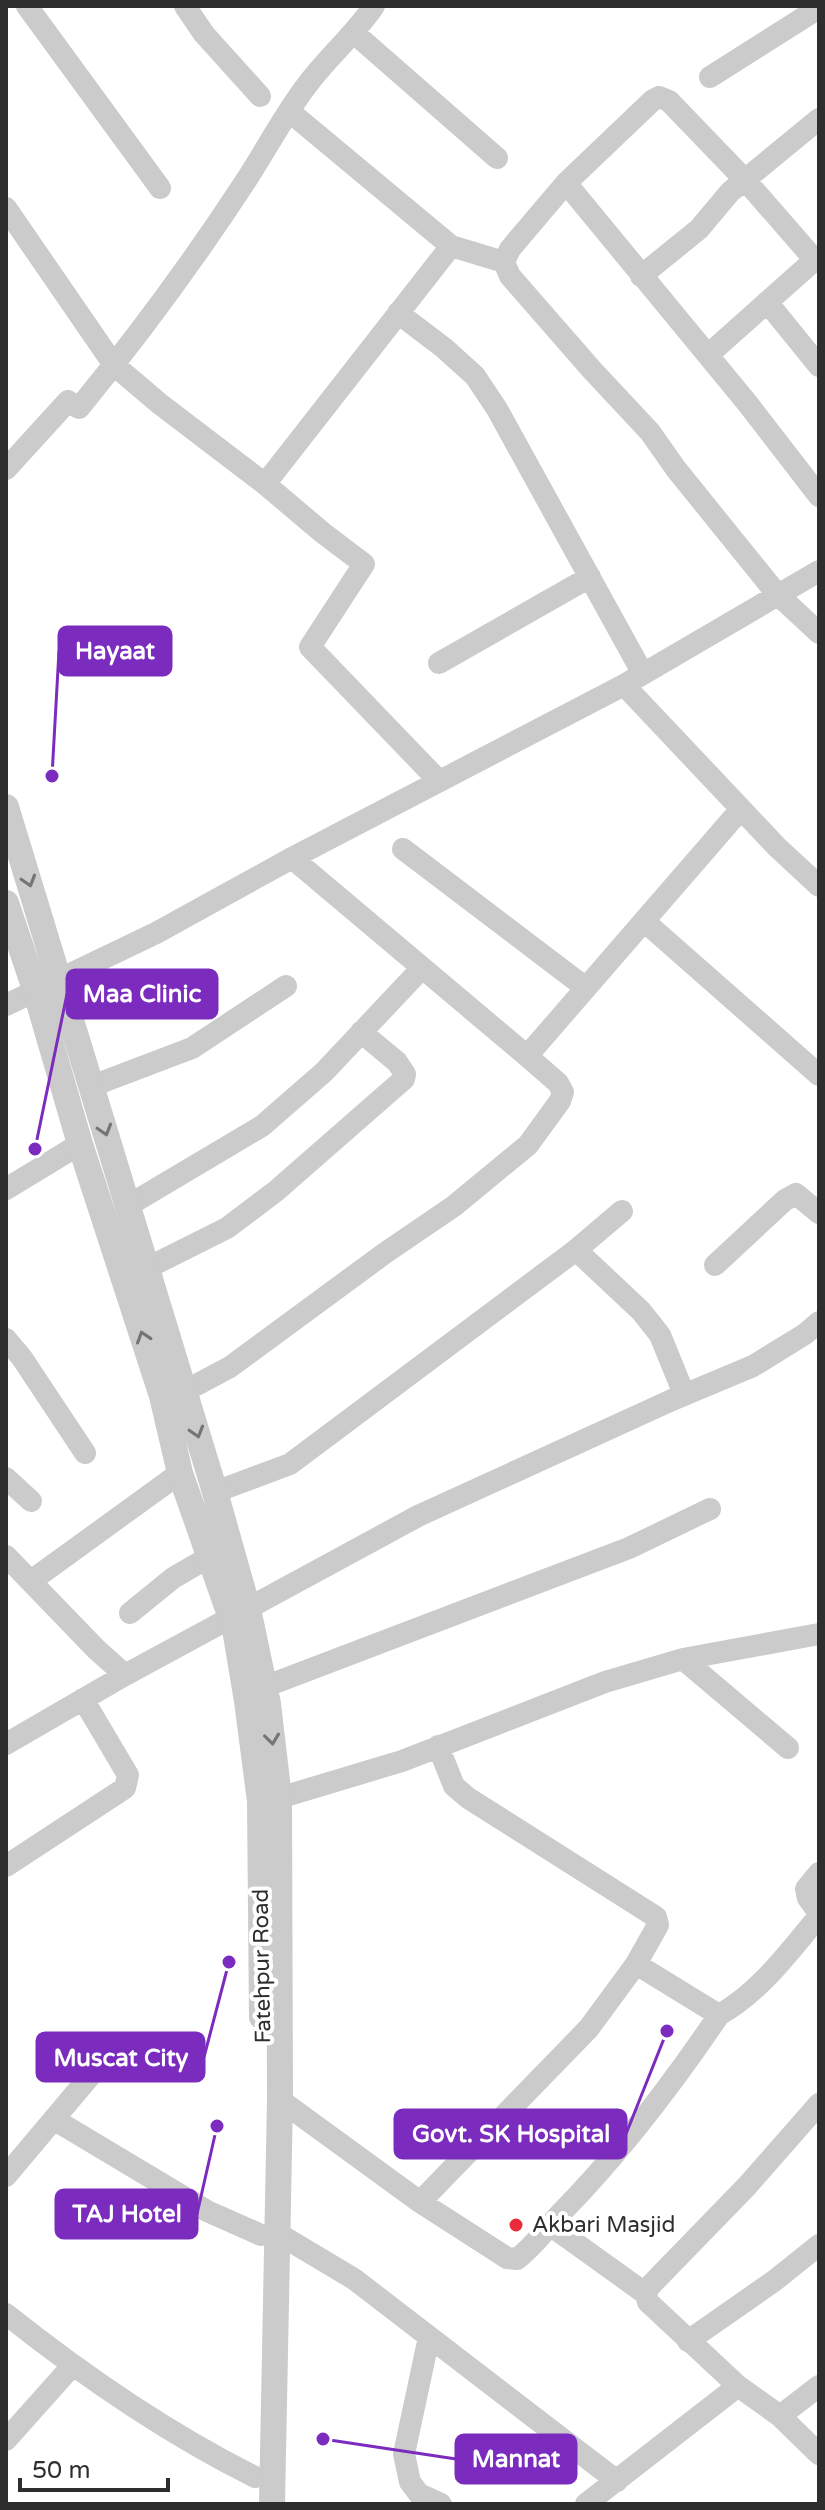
<svg xmlns="http://www.w3.org/2000/svg" width="825" height="2510" font-family="'Varela Round',sans-serif">
	<style>
		.lines { fill: none; stroke-linecap: round; stroke-linejoin: round }
		.minor { stroke: #cbcbcb; stroke-width: 22 }
		.tertiary { stroke: #cbcbcb; stroke-width: 26 }
		.oneway { stroke: #757575 }
		.poi-dot { fill: #e92b3b; stroke: #fff; stroke-width: 3 }
		.labels { text-anchor: middle; dominant-baseline: central; stroke-width: 8; stroke-linejoin: round; paint-order: stroke }
		.street-label { font-size: 22px; fill: #2e2e2e; stroke: #fff }
		.poi-label { font-size: 22px; fill: #2e2e2e; stroke: #fff; text-anchor: start }
		.leader { fill: none; stroke: #7b2cbf; stroke-width: 3 }
		.callout-dot { fill: #7b2cbf; stroke: #fff; stroke-width: 3 }
		.callout { fill: #7b2cbf; stroke: #7b2cbf; stroke-width: 3 }
		.callout-label { font-size: 24px; text-anchor: middle; font-weight: bold; fill: #fff }
	</style>
	<rect width="100%" height="100%" fill="#fff"/>
	<g class="lines">
		<path class="minor" d="M27,6L160,188
			M185,6L204,34L260,96
			M354,33L497,158
			M710,77L819,8
			M566,183L748,404L819,496
			M6,208L114,365L160,404L265,484L323,533L364,564L310,647L439,781
			M451,246L504,262
			M814,259L746,181L669,101L659,97L653,100L566,183L510,249L504,262L510,276L592,370L650,432L676,469L777,594L819,633
			M641,276L699,229L730,192L819,119
			M767,302L819,366
			M398,313L444,348L475,376L497,409L643,674
			M708,355L819,256
			M6,469L68,401L79,408C138,336 194,260 245,182C266,150 284,115 307,85C328,57 354,35 374,6
			M265,484L451,246L290,112
			M439,663L590,577
			M624,685L777,847L819,886
			M403,849L586,988
			M644,921L819,1075
			M6,1005L156,933L292,858L624,685L819,571
			M527,1056L741,809
			M92,1086L192,1048L286,986
			M6,1189L80,1144
			M129,1205L262,1126L324,1072L422,968
			M576,1250L641,1311L660,1335L684,1394
			M715,1265L785,1200L796,1194L819,1213
			M147,1268L227,1228L276,1191L404,1079L405,1074L397,1062L361,1032
			M6,1339L22,1358L85,1453
			M185,1391L230,1367L385,1253L454,1206L528,1145L560,1101L563,1092L558,1083L527,1056L292,858
			M6,1478L31,1501
			M215,1492L290,1464L576,1250L622,1211
			M6,1556L96,1649L125,1675
			M31,1581L180,1473
			M130,1613L173,1578L209,1557
			M683,1659L788,1748
			M264,1687L629,1548L710,1509
			M6,1744L125,1675L418,1516L672,1400L753,1366L805,1334L819,1322
			M438,1746L454,1786L468,1798L656,1917L658,1925L636,1964
			M279,1798L402,1761L605,1682L683,1659L819,1634
			M6,1866L125,1788L128,1775L83,1699
			M819,1873L806,1889L808,1898L819,1913
			M280,2100L420,2202L507,2258L517,2259C534,2246 546,2229 560,2214C620,2153 671,2086 719,2015
			M55,2120L207,2211L261,2235
			M6,2176L96,2069
			M420,2202L589,2028L636,1964L719,2015C760,1992 789,1952 819,1916
			M550,2225L646,2294
			M277,2233L354,2279L617,2481
			M6,2314C84,2376 165,2432 255,2477
			M429,2337L404,2454L410,2482L419,2494L441,2504
			M688,2341L774,2281L819,2245
			M738,2386L648,2302L646,2294L649,2287L747,2186L819,2104
			M780,2416L819,2454
			M6,2440L72,2366
			M586,2504L738,2386L780,2416L819,2386"/>
		<path class="tertiary" d="M6,807L215,1492L248,1609L268,1704L279,1798L280,2100L272,2504
			M6,903L35,989L80,1144L162,1396L180,1473L235,1629L247,1701L260,1801L262,2017"/>
	</g>
	<defs><path id="oneway-chevron" d="M-2-3.5L2.5 0L-2 3.5" fill="none" stroke-width="1.6" stroke-linecap="round" stroke-linejoin="round" transform="scale(2)"/></defs>
	<g class="oneway">
		<use href="#oneway-chevron" transform="translate(29 881) rotate(73)"/>
		<use href="#oneway-chevron" transform="translate(105 1130) rotate(73)"/>
		<use href="#oneway-chevron" transform="translate(143 1337) rotate(-108)"/>
		<use href="#oneway-chevron" transform="translate(197 1432) rotate(73)"/>
		<use href="#oneway-chevron" transform="translate(272 1739) rotate(83)"/>
	</g>
	<circle class="poi-dot" cx="516" cy="2225" r="8"/>
	<g class="labels">
		<g class="street-label">
			<text transform="translate(262 1966) rotate(-91)">Fatehpur Road</text>
		</g>
		<g class="poi-label">
			<text x="532" y="2225">Akbari Masjid</text>
		</g>
	</g>
	<path class="leader" d="M52 776L59 651M35 1149L67 994M229 1962L204 2057M667 2031L626 2134M217 2126L197 2214M323 2439L456 2459"/>
	<g class="callout-dot">
		<circle cx="52" cy="776" r="8"/>
		<circle cx="35" cy="1149" r="8"/>
		<circle cx="229" cy="1962" r="8"/>
		<circle cx="667" cy="2031" r="8"/>
		<circle cx="217" cy="2126" r="8"/>
		<circle cx="323" cy="2439" r="8"/>
	</g>
	<g class="callout">
		<rect x="59" y="627" width="112" height="48" rx="8"/>
		<rect x="67" y="970" width="150" height="48" rx="8"/>
		<rect x="37" y="2033" width="167" height="48" rx="8"/>
		<rect x="395" y="2110" width="231" height="48" rx="8"/>
		<rect x="56" y="2190" width="141" height="48" rx="8"/>
		<rect x="456" y="2435" width="120" height="48" rx="8"/>
	</g>
	<g class="callout-label">
		<text x="115" y="659">Hayaat</text>
		<text x="142" y="1002">Maa Clinic</text>
		<text x="121" y="2066">Muscat City</text>
		<text x="511" y="2142">Govt. SK Hospital</text>
		<text x="127" y="2222">TAJ Hotel</text>
		<text x="516" y="2467">Mannat</text>
	</g>
	<rect width="825" height="2510" fill="none" stroke="#2e2e2e" stroke-width="16"/>
	<path d="M20 2478v12h148v-12" fill="none" stroke="#2e2e2e" stroke-width="4"/>
	<text x="32" y="2478" font-size="24" fill="#2e2e2e" stroke="#ffffff" stroke-width="6" paint-order="stroke">50 m</text>
</svg>
